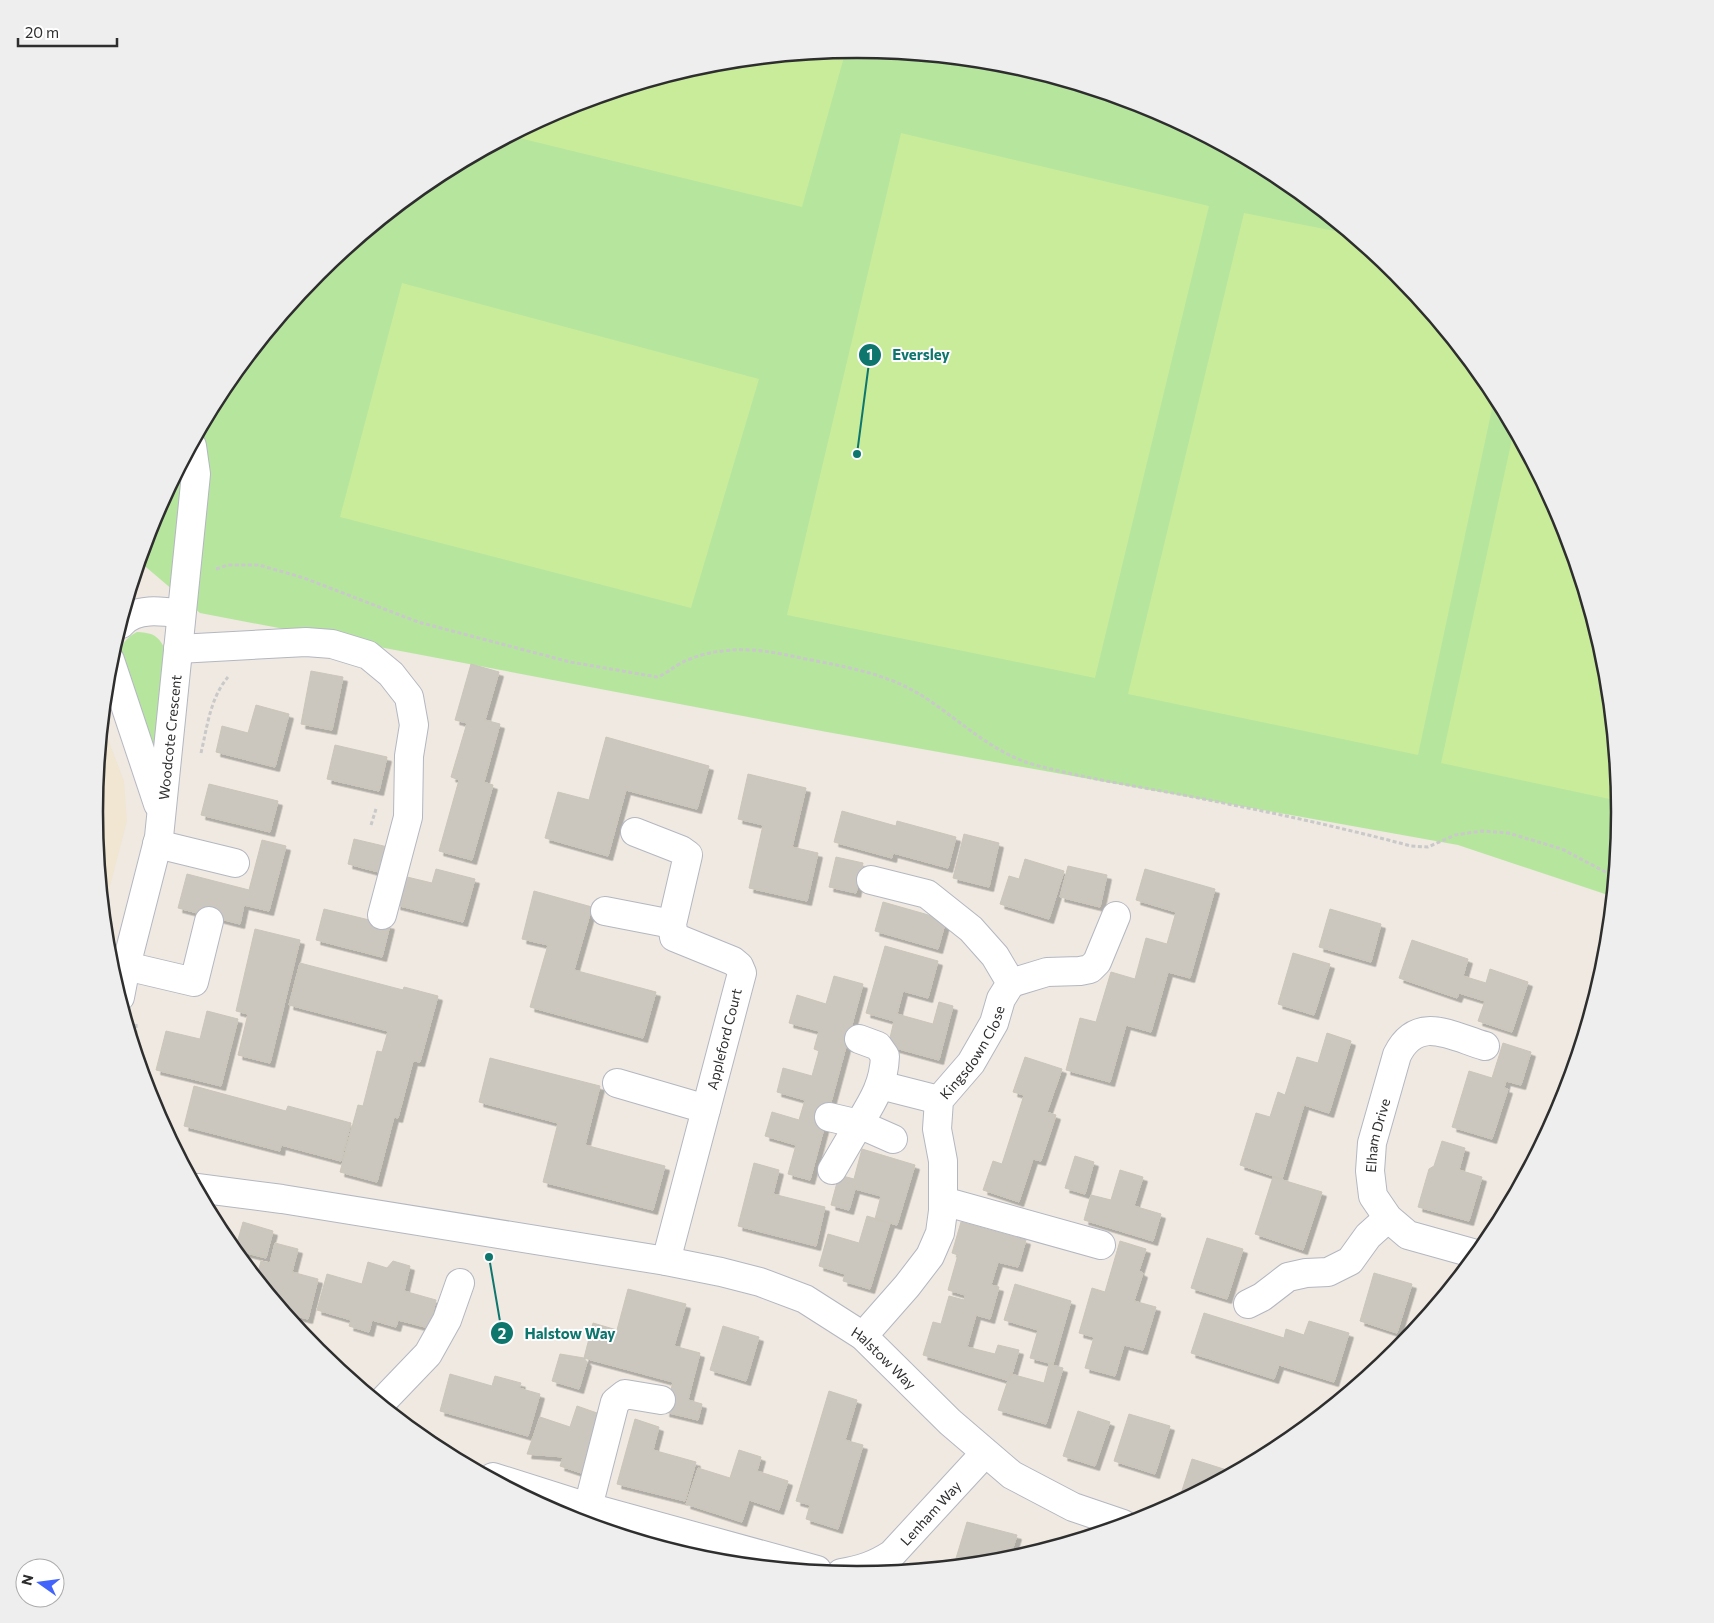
<svg xmlns="http://www.w3.org/2000/svg" width="1714" height="1623" font-family="Commissioner,sans-serif">
	<style>
		.education { fill: #f0e6d1 }
		.green { fill: #b6e59e }
		.pitch { fill: #c9ec9a }
		.building { fill: #cbc7bf; stroke: #cbc5ba; filter: url(#shadow) }
		.lines { fill: none; stroke-linecap: round; stroke-linejoin: round }
		.street-casing { stroke: #b4b7c1; stroke-width: 30 }
		.path { stroke: #c9c9c9; stroke-width: 3; stroke-dasharray: 4 2.5; stroke-linecap: butt }
		.street { stroke: #fff; stroke-width: 28 }
		.labels { text-anchor: middle; dominant-baseline: central; stroke-width: 4; stroke-linejoin: round; paint-order: stroke }
		.street-label { font-size: 14px; fill: #2e2e2e; stroke: #fff }
		.rim { fill: none; stroke: #2e2e2e; stroke-width: 2.5 }
		.leader { fill: none; stroke: #0f766e; stroke-width: 2 }
		.callout-dot { fill: #0f766e; stroke: #fff; stroke-width: 2 }
		.mark-label { font-size: 15px; text-anchor: middle; font-weight: bold; fill: #fff }
		.callout-label { font-size: 15px; text-anchor: middle; font-weight: bold; fill: #0f766e; stroke: #fff; stroke-width: 4; stroke-linejoin: round; paint-order: stroke }
	</style>
	<defs>
		<filter id="shadow"><feDropShadow dx="4.5" dy="4.5" stdDeviation="0" flood-color="#0004"/></filter>
	</defs>
	<rect width="100%" height="100%" fill="#efe9e1"/>
	<path class="education" d="M103,726L124,781L127,821L104,909L94,811Z"/>
	<path class="green" d="M857,49L1006,63L1149,107L1281,177L1397,272L1491,388L1562,520L1605,663L1620,812L1611,896L1458,845L827,732L200,613L140,562L152,519L223,387L318,272L433,177L565,107L708,63Z
		M137,632C156,633 159,637 167,653L155,746H153L122,662C120,647 123,639 137,632Z"/>
	<path class="pitch" d="M846,50L802,207L511,136L565,107L708,63Z
		M901,133L1209,206L1095,678L787,615Z
		M1244,213L1350,234L1397,272L1491,388L1495,395L1418,755L1128,694Z
		M402,283L759,379L691,608L340,517Z
		M1514,430L1562,520L1605,663L1619,801L1441,763Z"/>
	<path class="building" d="M471,664L499,672L485,720L500,724L484,782L493,785L472,860L439,851L459,780L451,777L467,723L455,720Z
		M311,671L343,677L332,730L301,724Z
		M256,705L289,714L275,767L216,752L222,726L248,733Z
		M606,737L709,766L697,809L626,790L608,856L545,838L558,792L589,800Z
		M335,745L387,757L379,791L327,779Z
		M748,774L806,788L792,847L818,853L807,901L749,888L763,825L738,819Z
		M209,784L278,801L270,832L201,815Z
		M842,811L896,826L897,821L956,837L948,868L893,853L892,858L834,842Z
		M964,834L999,843L989,887L953,878Z
		M354,839L392,848L386,874L348,864Z
		M262,840L286,846L269,911L244,905L240,924L178,908L187,874L249,890Z
		M836,857L863,863L856,893L829,887Z
		M1025,859L1064,871L1049,919L1000,904L1009,876L1019,879Z
		M1068,866L1107,875L1100,907L1060,897Z
		M436,869L475,879L463,922L396,905L403,876L432,883Z
		M1145,869L1215,889L1190,978L1168,972L1151,1032L1126,1025L1110,1082L1066,1070L1080,1018L1096,1022L1111,972L1135,979L1146,938L1167,944L1176,912L1136,900Z
		M534,891L592,907L574,970L656,992L643,1038L530,1007L548,945L522,939Z
		M883,902L946,920L938,949L875,931Z
		M324,909L390,925L382,957L316,940Z
		M1330,909L1381,924L1371,962L1319,947Z
		M255,929L300,940L270,1063L238,1055L248,1014L236,1011Z
		M1412,940L1468,959L1463,976L1486,983L1490,969L1528,982L1512,1032L1478,1021L1485,1001L1459,993L1457,998L1399,978Z
		M885,946L938,961L928,998L903,991L897,1014L933,1024L939,1002L953,1006L939,1060L888,1046L894,1021L866,1013Z
		M1293,953L1330,964L1314,1015L1278,1004Z
		M300,963L403,990L404,987L438,996L420,1062L413,1061L398,1118L394,1117L377,1182L340,1172L358,1105L363,1106L377,1051L382,1052L388,1031L289,1005Z
		M834,976L863,984L810,1180L788,1174L796,1145L765,1136L772,1112L799,1120L805,1100L777,1092L783,1068L812,1076L819,1051L814,1049L819,1031L789,1023L797,995L826,1004Z
		M207,1011L238,1019L221,1086L156,1070L166,1031L200,1039Z
		M1327,1033L1351,1041L1329,1113L1304,1105L1282,1179L1240,1165L1256,1113L1270,1117L1278,1092L1285,1095L1297,1057L1318,1063Z
		M1503,1043L1531,1052L1521,1085L1506,1081L1504,1088L1508,1089L1492,1139L1452,1127L1469,1071L1492,1078Z
		M1025,1057L1062,1069L1047,1112L1056,1115L1041,1161L1033,1159L1019,1202L983,1190L993,1161L1002,1164L1024,1095L1013,1092Z
		M490,1058L600,1086L585,1145L665,1166L653,1210L543,1182L558,1123L479,1102Z
		M194,1086L286,1111L288,1106L351,1123L341,1161L281,1145L280,1151L184,1126Z
		M1442,1141L1465,1148L1459,1170L1482,1177L1469,1221L1418,1207L1429,1169L1434,1166Z
		M862,1149L915,1165L897,1225L875,1219L881,1196L855,1189L849,1210L831,1205L839,1175L854,1179Z
		M1075,1156L1094,1162L1085,1194L1065,1188Z
		M754,1163L779,1170L773,1194L825,1207L816,1246L738,1226Z
		M1120,1170L1143,1177L1134,1206L1161,1214L1153,1241L1084,1220L1091,1195L1111,1200Z
		M1273,1177L1322,1192L1303,1250L1255,1234Z
		M867,1216L890,1223L870,1289L843,1281L845,1274L819,1266L828,1234L859,1243Z
		M243,1222L273,1231L266,1258L235,1250Z
		M961,1222L1026,1240L1018,1267L998,1262L991,1285L999,1287L990,1319L976,1315L967,1347L995,1354L998,1345L1019,1350L1010,1381L923,1355L933,1322L941,1324L949,1296L964,1300L965,1295L948,1290L958,1255L952,1253Z
		M1207,1238L1243,1249L1227,1299L1191,1288Z
		M1120,1241L1146,1249L1139,1271L1143,1273L1134,1301L1156,1307L1143,1350L1124,1345L1115,1376L1085,1368L1094,1337L1079,1333L1092,1288L1105,1292Z
		M275,1243L298,1249L292,1272L318,1279L308,1319L288,1314L257,1277L261,1261L270,1263Z
		M393,1261L410,1266L404,1291L436,1300L429,1328L398,1320L396,1327L372,1320L369,1332L349,1326L351,1320L317,1310L327,1274L362,1284L368,1262L387,1268Z
		M1374,1273L1412,1284L1397,1333L1360,1321Z
		M1015,1284L1071,1301L1053,1364L1030,1358L1038,1330L1004,1320Z
		M628,1289L686,1304L674,1346L700,1353L688,1400L702,1404L698,1420L665,1412L673,1382L584,1358L593,1323L617,1330Z
		M1204,1313L1284,1338L1286,1329L1304,1335L1309,1321L1349,1333L1334,1382L1279,1365L1274,1379L1191,1353Z
		M723,1326L759,1337L746,1381L710,1370Z
		M560,1354L584,1358L587,1362L579,1389L552,1381Z
		M1049,1364L1063,1368L1046,1424L998,1410L1008,1380L1011,1374L1044,1383Z
		M450,1374L492,1386L495,1376L521,1383L519,1388L540,1394L528,1436L440,1411Z
		M829,1391L857,1400L845,1440L863,1445L838,1529L806,1519L810,1505L796,1501Z
		M577,1406L600,1414L581,1473L560,1466L563,1457L527,1454L540,1417L570,1427Z
		M1078,1411L1110,1422L1095,1466L1063,1456Z
		M1129,1414L1170,1426L1155,1474L1114,1461Z
		M635,1419L659,1427L653,1450L696,1462L685,1501L617,1484Z
		M739,1450L761,1457L757,1471L788,1481L779,1510L749,1500L742,1522L686,1504L698,1468L730,1478Z
		M1192,1459L1230,1471L1229,1473L1179,1500Z
		M967,1522L1017,1535L1010,1558L954,1565Z"/>
	<g class="lines">
		<g class="street-casing">
			<g id="street">
				<path d="M121,624C135,607 162,611 181,614"/>
				<path d="M178,649L306,642L332,644L368,655L391,674L409,697L414,725L409,756L408,817L382,915"/>
				<path d="M110,660L158,804"/>
				<path d="M635,832L681,850L688,855L672,924L674,937L733,961L739,966L742,973L666,1261"/>
				<path d="M157,844L235,863"/>
				<path d="M605,911L672,924"/>
				<path d="M126,966L194,982L209,921"/>
				<path d="M1011,983L1047,972L1080,971L1090,969L1097,962L1116,916"/>
				<path id="s1" d="M120,997L126,966L159,837L196,474L192,446"/>
				<path d="M859,1039L878,1046L885,1056C884,1084 873,1101 859,1124L893,1139"/>
				<path d="M617,1083L706,1109"/>
				<path d="M880,1085L939,1100"/>
				<path d="M829,1117L859,1124L832,1170"/>
				<path id="s2" d="M197,1188L282,1199L666,1261L721,1272L760,1282L805,1299L863,1336L950,1422L1012,1475L1073,1507L1123,1524"/>
				<path d="M943,1201L1101,1245"/>
				<path id="s3" d="M1476,1254L1408,1235L1388,1218L1373,1196L1370,1171L1372,1143L1397,1055C1417,1014 1451,1036 1485,1046"/>
				<path d="M1248,1304L1262,1297L1288,1277L1306,1273L1328,1272L1350,1261L1368,1236L1388,1218"/>
				<path id="s4" d="M863,1336L907,1286L930,1256L940,1233L943,1211V1161L937,1129L939,1100L971,1063L994,1023L1001,999L1011,983L995,956L971,929L927,894L871,880"/>
				<path d="M381,1403L428,1354L447,1320L460,1283"/>
				<path d="M493,1477L588,1507L817,1570"/>
				<path d="M588,1507L615,1402L625,1394L661,1400"/>
				<path id="s5" d="M841,1573C861,1570 875,1565 892,1554L985,1453"/>
			</g>
		</g>
		<path class="path" d="M216,569L228,565H259L304,578L418,622L570,662L657,677C666,674 672,668 681,663C693,657 709,652 723,651C752,647 777,653 806,659C851,668 891,674 930,701C964,724 995,754 1035,765C1099,782 1164,790 1228,804C1289,816 1351,830 1411,846L1428,847L1455,835L1482,831L1508,833L1562,849L1613,876
			M201,753C207,728 210,698 228,677
			M371,825L376,809
			M136,1024V1044L145,1079
			M1150,1510L1157,1512"/>
		<use href="#street" class="street"/>
	</g>
	<g class="labels">
		<g class="street-label">
			<text stroke="none"><textPath href="#s1" startOffset="265">Woodcote Crescent</textPath></text>
			<text transform="translate(724 1039) rotate(-76)">Appleford Court</text>
			<text stroke="none"><textPath href="#s4" startOffset="322">Kingsdown Close</textPath></text>
			<text stroke="none"><textPath href="#s3" startOffset="185">Elham Drive</textPath></text>
			<text stroke="none"><textPath href="#s2" startOffset="718">Halstow Way</textPath></text>
			<text stroke="none"><textPath href="#s5" startOffset="111">Lenham Way</textPath></text>
		</g>
	</g>
	<path d="M0 0H1714V1623H0ZM103 812a754 754 0 1 1 1508 0a754 754 0 1 1-1508 0Z" fill="#eee" fill-rule="evenodd"/>
	<path class="rim" d="M103 812a754 754 0 1 1 1508 0a754 754 0 1 1-1508 0Z"/>
	<path class="leader" d="M857 454L870 355M489 1257L502 1333"/>
	<g class="callout-dot">
		<circle cx="857" cy="454" r="5"/>
		<circle cx="489" cy="1257" r="5"/>
		<circle cx="870" cy="355" r="12"/>
		<circle cx="502" cy="1333" r="12"/>
	</g>
	<g class="mark-label">
		<text x="870" y="360">1</text>
		<text x="502" y="1339">2</text>
	</g>
	<g class="callout-label">
		<text x="921" y="360">Eversley</text>
		<text x="570" y="1339">Halstow Way</text>
	</g>
	<g transform="translate(40 1583) rotate(284)"><circle r="24" fill="#ffffff" stroke="#ababab"/>
	<path d="M0-4L9 19L0 12L-9 19Z" fill="#4264fb"/>
	<text y="-8" font-size="14" font-weight="bold" text-anchor="middle" fill="#2e2e2e">N</text>
	</g>
	<path d="M18 38v8h99v-8" fill="none" stroke="#2e2e2e" stroke-width="2.5"/>
	<text x="25" y="38" font-size="15" fill="#2e2e2e" stroke="#ffffff" stroke-width="4" paint-order="stroke">20 m</text>
</svg>
